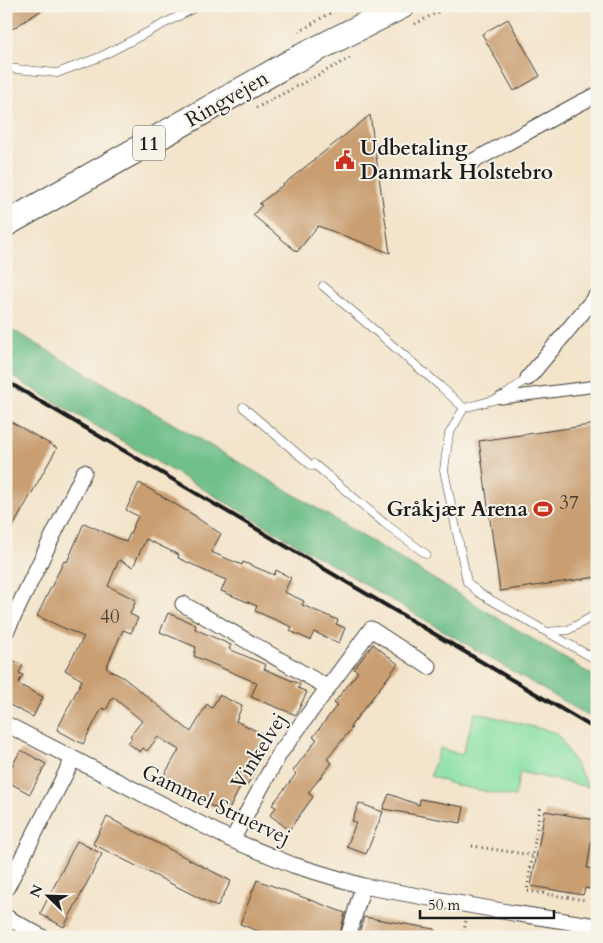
<svg xmlns="http://www.w3.org/2000/svg" width="603" height="943" font-family="Cardo,serif">
	<style>
		.green { fill: #8ae1a4; stroke: #537e60 }
		.forest { fill: #6fbf8a; stroke: #466e53 }
		.building { fill: #c99f72 }
		.lines { fill: none; stroke-linecap: round; stroke-linejoin: round }
		.service-casing { stroke: #3c3a36; stroke-width: 9 }
		.pedestrian-casing { stroke: #3c3a36; stroke-width: 13 }
		.minor-casing { stroke: #3c3a36; stroke-width: 17 }
		.primary-casing { stroke: #3c3a36; stroke-width: 27 }
		.path { stroke: #3c3a36; stroke-width: 3; stroke-dasharray: 1 4; stroke-linecap: butt }
		.service { stroke: #fff; stroke-width: 8 }
		.pedestrian { stroke: #fff; stroke-width: 11 }
		.minor { stroke: #fff; stroke-width: 15 }
		.primary { stroke: #fff; stroke-width: 25 }
		.rail { stroke: #1c1c1c; stroke-width: 4 }
		.labels { text-anchor: middle; dominant-baseline: central; stroke-width: 4; stroke-linejoin: round; paint-order: stroke }
		.number-label { font-size: 19px; fill: #473d32 }
		.shield { fill: #f7f3e8; stroke: #5e5c59; stroke-width: 1 }
		.shield-label { font-size: 20px; font-weight: bold; fill: #1c1c1c }
		.street-label { font-size: 21px; fill: #1c1c1c; stroke: #f7f3e8 }
		.poi-label { font-size: 21px; font-weight: bold; fill: #1c1c1c; stroke: #f7f3e8; text-anchor: start }
	</style>
	<rect width="100%" height="100%" fill="#f7f3e8"/>
	<filter id="ink" filterUnits="userSpaceOnUse"><feTurbulence type="fractalNoise" baseFrequency=".02" numOctaves="2"/><feDisplacementMap in="SourceGraphic" scale="10" xChannelSelector="R" yChannelSelector="G"/><feConvolveMatrix kernelMatrix="1 2 1 2 8 2 1 2 1" color-interpolation-filters="sRGB"/></filter>
	<filter id="wash" filterUnits="userSpaceOnUse"><feTurbulence type="fractalNoise" baseFrequency=".0096" numOctaves="4" result="noise"/><feDisplacementMap in="SourceGraphic" scale="20" xChannelSelector="R" yChannelSelector="G"/><feGaussianBlur stdDeviation="1.12" result="paint"/><feColorMatrix in="noise" values="0 0 0 0 0 0 0 0 0 0 0 0 0 0 0 0 0 1.4 0 .05"/><feComposite in="paint" operator="in"/></filter>
	<g filter="url(#wash)">
		<rect width="100%" height="100%" fill="#f3e4ca"/>
		<path class="green" d="M475,712L557,733L589,787L520,772L515,797L458,786L430,776L440,748L462,755Z"/>
		<path class="forest" d="M6,326L298,497L597,678V721L6,373Z"/>
		<g id="blocks">
			<path class="building" d="M6,6H48L6,33Z
				M508,19L540,76L514,91L482,34Z
				M370,115L390,253L318,226L297,252L253,215L262,205L259,204Z
				M6,419L57,448L6,539Z
				M597,424V577L500,591L479,441Z
				M139,483L197,517V518L221,534L211,552L242,565L243,562L274,575L276,570L291,578L284,592L304,601L302,605L338,620L336,624L345,628L339,643L314,632L310,640L290,631L292,627L255,611L257,606L221,591L226,580L198,568V567L178,558L179,555L146,539L133,567L119,560L108,586L136,600L130,614L138,618L131,633L123,630L106,668L124,678L191,732L207,704L212,708L219,695L242,706L236,721L265,735L250,765L256,768L247,786L242,783L227,814L192,796L162,779L179,750L158,737L147,751L143,748L140,752L128,743L132,738L130,736L142,721L113,697L106,710L102,708L83,744L57,730L82,680L65,670L84,637L37,616L64,561L67,562L84,523L126,542L138,516L126,510Z
				M168,613L196,625L195,629L231,645L229,649L266,665L264,669L300,684L298,688L307,692L296,715L251,697L257,683L194,656L196,647L160,632Z
				M373,644L398,664L350,727L352,728L327,759L332,763L308,793L313,797L289,830L270,815L276,807L272,805L296,774L293,771L317,739L313,737L337,705L334,703L358,672L354,669Z
				M6,657L23,665L19,673L23,675L18,684L43,697L33,717L8,704L6,707Z
				M21,750L46,764L30,794L6,781V776Z
				M389,794L419,805L420,799L464,807L461,823L383,809Z
				M359,803L383,812L366,854L347,847L356,822L352,821Z
				M545,811L595,820L587,868L597,869V890L585,888L583,895L531,886Z
				M107,817L231,881L217,907L93,844Z
				M77,841L102,854L64,927L40,914Z
				M257,880L345,913L339,937H273L240,924Z
				M364,917L435,929L434,937H358Z"/>
		</g>
	</g>
	<g filter="url(#ink)">
		<use href="#blocks" fill-opacity="0" stroke="#3c3a36" stroke-width="1"/>
		<g class="lines">
			<g class="service-casing">
				<path id="service" d="M6,68L57,73L100,57L198,6
					M323,286L440,386L464,408L501,398L528,378
					M243,407L312,466
					M464,408L449,434L444,470L467,582L479,593L547,632L568,630L597,614
					M314,464L384,523L426,554
					M547,632L597,660"/>
			</g>
			<g class="pedestrian-casing">
				<path id="pedestrian" d="M501,398L597,386"/>
			</g>
			<g class="minor-casing">
				<path id="minor" d="M468,164L580,103L597,95
					M528,378L597,295
					M183,604L327,687
					M6,632L84,472
					M6,724L232,840L293,865L363,886L513,913L597,926
					M232,840L280,753L371,629L429,667
					M6,889L73,759
					M6,917L42,937
					M348,937L363,886"/>
			</g>
			<g class="primary-casing">
				<path id="primary" d="M6,224L291,62L402,6"/>
			</g>
			<path class="path" d="M415,24L449,6
				M299,32L341,6
				M256,108L350,58
				M540,808L527,891L585,900
				M472,846L537,856
				M463,937L466,920"/>
			<use href="#service" class="service"/>
			<use href="#pedestrian" class="pedestrian"/>
			<use href="#minor" class="minor"/>
			<use href="#primary" class="primary"/>
			<path class="rail" d="M6,381L597,730"/>
		</g>
	</g>
	<defs>
		<g id="civic-bare" transform="scale(1.5)"><path d="M-.6-6.5H3V-4.5H.6V-3L4-1V1h2V6H-6V1h2V-1L-.6-3ZM-1.2 2.5V6h2.4V2.5Z" fill="#c8321e" stroke="#f7f3e8" stroke-width="2.5" paint-order="stroke"/></g>
		<g id="stadium-bare" transform="scale(1.5)"><path d="M0-5a6.5 5 0 1 0 0 10a6.5 5 0 1 0 0-10ZM-3.5-1.8h7v3.6h-7Z" fill="#c8321e" stroke="#f7f3e8" stroke-width="2.5" paint-order="stroke"/></g>
	</defs>
	<g fill-rule="evenodd">
		<use href="#civic-bare" x="345" y="160"/>
		<use href="#stadium-bare" x="543" y="509"/>
	</g>
	<g class="labels">
		<g class="number-label">
			<text x="569" y="503">37</text>
			<text x="110" y="617">40</text>
		</g>
		<rect class="shield" x="133" y="125.5" width="32" height="35" rx="4"/>
		<g class="shield-label">
			<text x="149" y="143">11</text>
		</g>
		<g class="street-label">
			<text transform="translate(227 99) rotate(-30)">Ringvejen</text>
			<text transform="translate(259 751) rotate(-58)">Vinkelvej</text>
			<text transform="translate(216 805) rotate(25)">Gammel Struervej</text>
		</g>
		<g class="poi-label">
			<text x="360" y="148">Udbetaling<tspan x="360" dy="24">Danmark Holstebro</tspan></text>
			<text x="528" y="509" text-anchor="end">Gråkjær Arena</text>
		</g>
	</g>
	<rect width="603" height="943" fill="none" stroke="#f7f3e8" stroke-width="25"/>
	<g transform="translate(48 896) rotate(293)" stroke="#f7f3e8" stroke-width="4" paint-order="stroke">
	<path d="M0-4L9 19L0 12L-9 19Z" fill="#1c1c1c"/>
	<text y="-8" font-size="14" font-weight="bold" text-anchor="middle" fill="#1c1c1c">N</text>
	</g>
	<path d="M420 910v8h134v-8" fill="none" stroke="#1c1c1c" stroke-width="2.5"/>
	<text x="428" y="910" font-size="15" fill="#1c1c1c" stroke="#f7f3e8" stroke-width="4" paint-order="stroke">50 m</text>
</svg>
